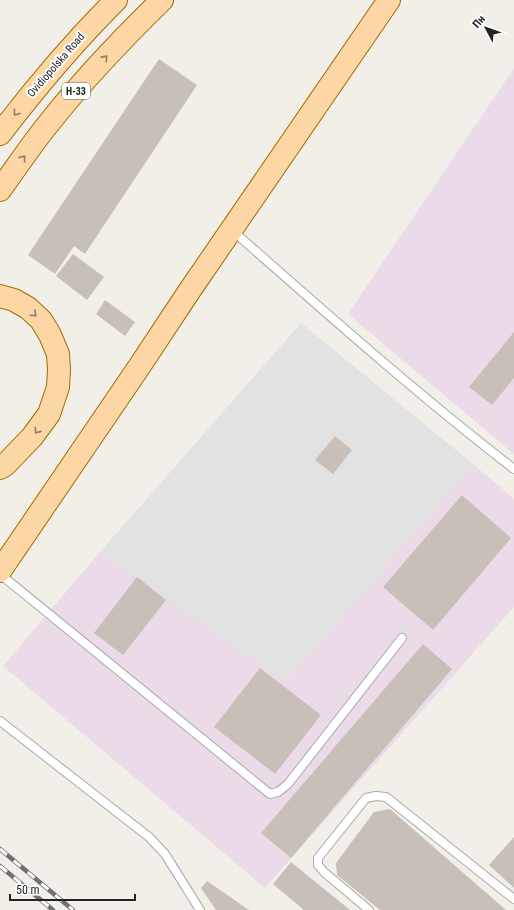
<svg xmlns="http://www.w3.org/2000/svg" width="514" height="910" font-family="'Roboto Condensed',sans-serif">
	<style>
		.industrial { fill: #ebdbe8 }
		.parking { fill: #e2e2e2 }
		.building { fill: #c7bfb8 }
		.lines { fill: none; stroke-linecap: round; stroke-linejoin: round }
		.lane-casing { stroke: #a9a9a9; stroke-width: 10 }
		.primary-casing { stroke: #a06b00; stroke-width: 24 }
		.lane { stroke: #fff; stroke-width: 8 }
		.primary { stroke: #fcd6a4; stroke-width: 22 }
		.rail-casing { stroke: #707070; stroke-width: 4.5 }
		.rail { stroke: #fff; stroke-width: 3; stroke-dasharray: 9; stroke-linecap: butt }
		.oneway { stroke: #8f7c63 }
		.labels { text-anchor: middle; dominant-baseline: central; stroke-width: 4; stroke-linejoin: round; paint-order: stroke }
		.shield { fill: #fff; stroke: #646464; stroke-width: 1 }
		.shield-label { font-size: 10px; font-weight: bold; fill: #222 }
		.street-label { font-size: 11px; fill: #222; stroke: #fff }
	</style>
	<rect width="100%" height="100%" fill="#f2efe9"/>
	<path class="industrial" d="M514,68V454L348,314Z
		M473,464L514,499V607L265,888L3,666L100,552L286,682Z"/>
	<path class="parking" d="M301,323L473,464L286,682L100,552Z"/>
	<path class="building" d="M159,59L197,85L85,254L74,246L55,274L28,255Z
		M73,254L104,277L87,300L56,276Z
		M105,300L135,322L125,336L96,314Z
		M514,332V378L492,405L469,387Z
		M335,436L352,450L333,474L315,460Z
		M462,495L511,538L433,630L383,587Z
		M137,577L166,600L123,655L94,633Z
		M423,644L452,669L291,858L261,833Z
		M260,668L321,715L275,774L214,727Z
		M390,809L506,910H380L337,875L336,863L374,812Z
		M514,837V888L489,865Z
		M291,862L350,910H304L273,884Z
		M207,881L249,910H216L201,888Z"/>
	<g class="lines">
		<g class="lane-casing">
			<path id="lane" d="M233,231C325,312 417,394 514,469
				M0,574L270,794L278,792L288,784L402,638
				M0,721L149,837L165,854L200,910
				M369,910L324,872L318,865V858L366,798L376,796L386,797L514,899"/>
		</g>
		<g class="primary-casing">
			<path id="primary" d="M0,134C36,87 74,42 116,0
				M0,190C16,168 31,145 49,123C83,80 122,39 162,0
				M0,296L14,300L28,308L41,320L50,335L58,354L59,370L58,387L49,414L32,437L5,465L0,468
				M0,571L139,367L190,290L389,0"/>
		</g>
		<use href="#lane" class="lane"/>
		<use href="#primary" class="primary"/>
		<g class="rail-casing">
			<path id="rail" d="M0,849L73,910
				M0,866L53,910"/>
		</g>
		<use href="#rail" class="rail"/>
	</g>
	<defs><path id="oneway-chevron" d="M-2-3.5L2.5 0L-2 3.5" fill="none" stroke-width="1.6" stroke-linecap="round" stroke-linejoin="round"/></defs>
	<g class="oneway">
		<use href="#oneway-chevron" transform="translate(105 58) rotate(-48)"/>
		<use href="#oneway-chevron" transform="translate(16 113) rotate(127)"/>
		<use href="#oneway-chevron" transform="translate(23 158) rotate(-53)"/>
		<use href="#oneway-chevron" transform="translate(34 314) rotate(42)"/>
		<use href="#oneway-chevron" transform="translate(37 431) rotate(125)"/>
	</g>
	<g class="labels">
		<rect class="shield" x="62" y="83" width="28" height="16" rx="3"/>
		<g class="shield-label">
			<text x="76" y="91">Н-33</text>
		</g>
		<g class="street-label">
			<text transform="translate(56 65) rotate(-49)">Ovidiopolska Road</text>
		</g>
	</g>
	<g transform="translate(486 28) rotate(311)" stroke="#ffffff" stroke-width="3" paint-order="stroke">
	<path d="M0-3L7 15L0 10L-7 15Z" fill="#222222"/>
	<text y="-6" font-size="11" font-weight="bold" text-anchor="middle" fill="#222222">Пн</text>
	</g>
	<path d="M10 894v6h125v-6" fill="none" stroke="#222222" stroke-width="2"/>
	<text x="16" y="894" font-size="12" fill="#222222" stroke="#ffffff" stroke-width="3" paint-order="stroke">50 m</text>
</svg>
